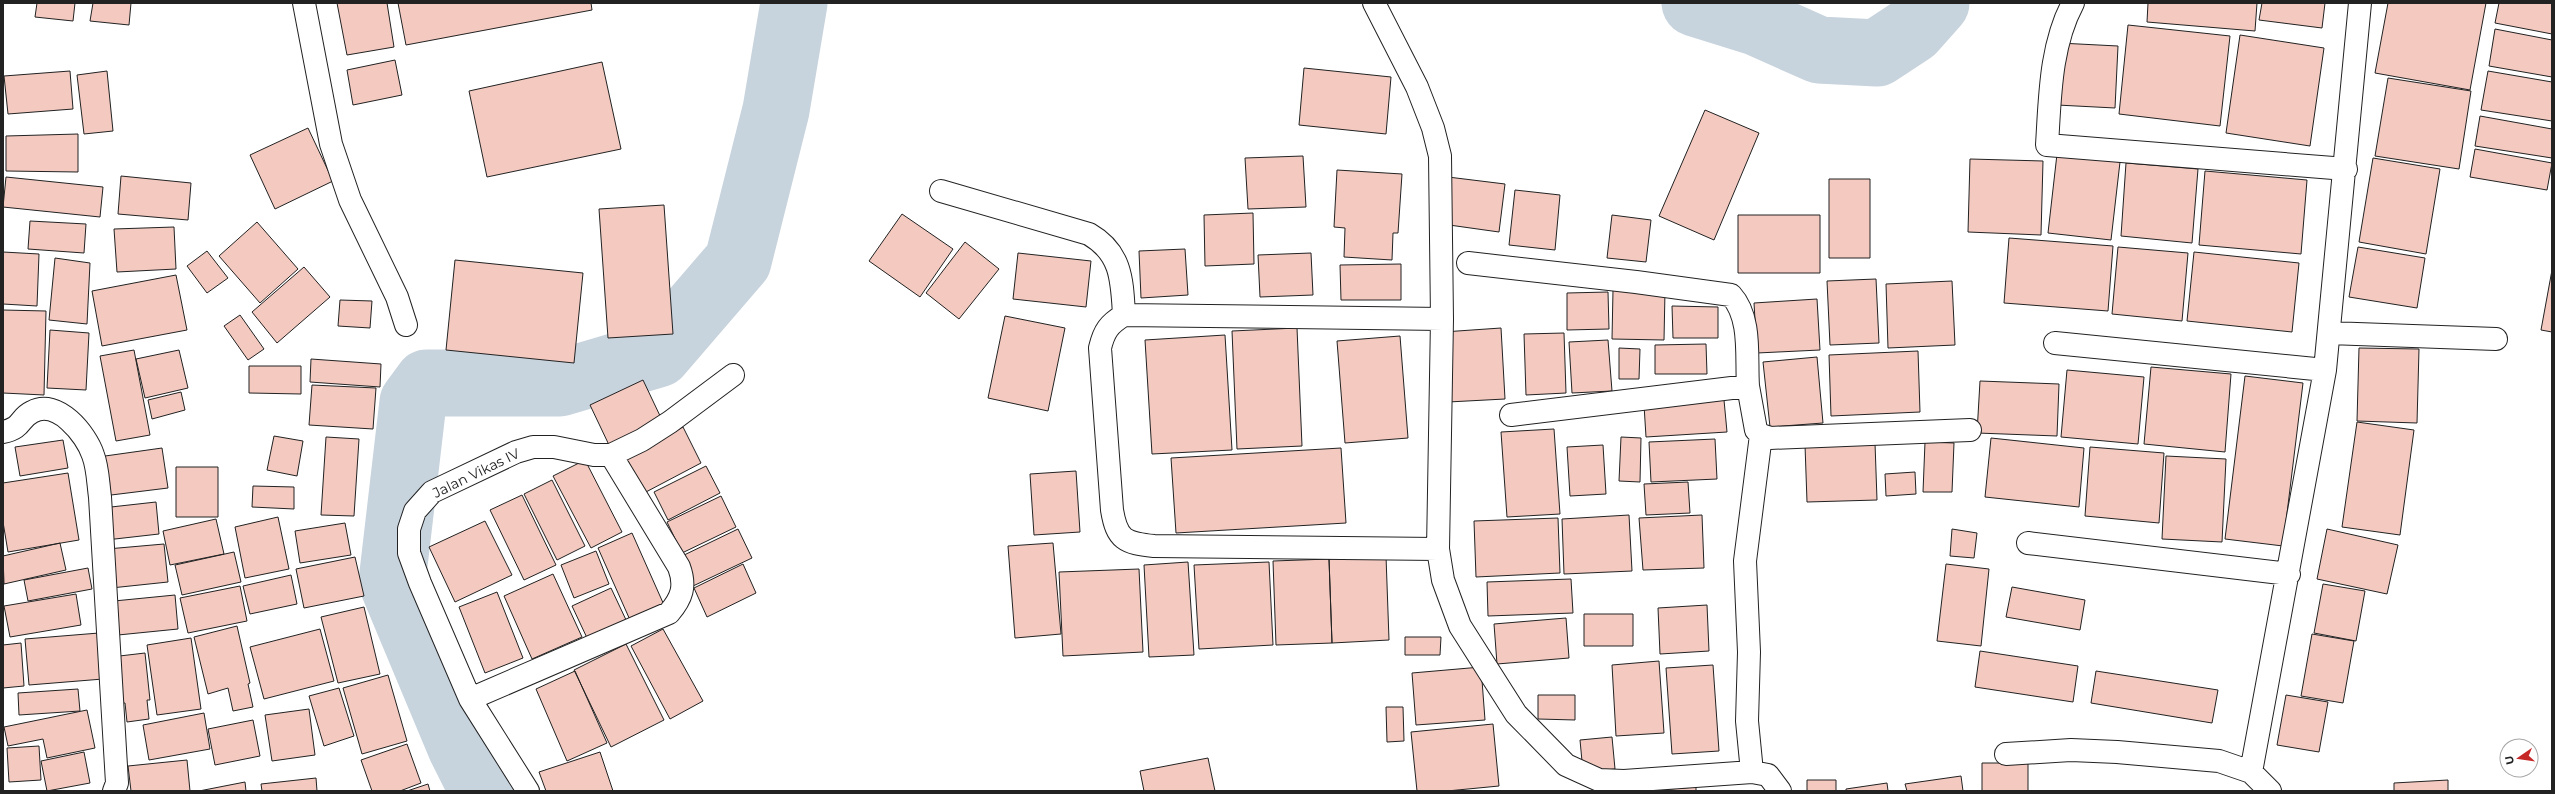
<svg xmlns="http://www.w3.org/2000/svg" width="2555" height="794" font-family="Montserrat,sans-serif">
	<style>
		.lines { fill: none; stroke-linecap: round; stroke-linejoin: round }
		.river { stroke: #c7d3dd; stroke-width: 67 }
		.building { fill: #f3c9c0; stroke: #222 }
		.minor-casing { stroke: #222; stroke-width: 24 }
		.minor { stroke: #fff; stroke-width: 22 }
		.labels { text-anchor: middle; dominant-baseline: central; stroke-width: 3; stroke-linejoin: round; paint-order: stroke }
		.street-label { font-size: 14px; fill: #222; stroke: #fff }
	</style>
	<rect width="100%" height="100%" fill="#fff"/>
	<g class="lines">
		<path class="river" d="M1695,3L1756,22L1819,50L1877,53L1912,30L1936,3
			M483,791L461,747L392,582L413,402L427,383H560L658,354L738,261L776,110L794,3"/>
	</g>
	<path class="building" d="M37,3H75L73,21L35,17Z
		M93,3H131L129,25L90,21Z
		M337,3H387L394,47L347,55Z
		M398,3H591L592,10L406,45Z
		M2148,3H2257L2255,31L2147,22Z
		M2262,3H2325L2322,28L2259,20Z
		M2388,3H2486L2470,90L2375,73Z
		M2499,3H2552V34L2495,23Z
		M2128,25L2230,36L2220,126L2119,114Z
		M2495,29L2552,40V77L2489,66Z
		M2240,35L2324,48L2310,146L2226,133Z
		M2059,43L2118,46L2115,108L2057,105Z
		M395,60L402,95L353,105L347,70Z
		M602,62L621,149L487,177L469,91Z
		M1304,68L1391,77L1386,134L1299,125Z
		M70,71L73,109L8,114L4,76Z
		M107,71L113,131L84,134L77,75Z
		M2488,71L2552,82V121L2481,110Z
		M2388,78L2471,91L2459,169L2375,156Z
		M1705,110L1759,133L1714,240L1659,216Z
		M2480,116L2552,129V158L2475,146Z
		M308,128L333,181L275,209L250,155Z
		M78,134V172L6,171V136Z
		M2475,149L2552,163L2547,190L2470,177Z
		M2057,154L2120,162L2111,240L2048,233Z
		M1303,156L1306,207L1248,209L1245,158Z
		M2373,158L2440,169L2426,254L2359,242Z
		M1970,159L2043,161L2041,235L1968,232Z
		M2126,163L2198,169L2192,243L2121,236Z
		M1337,170L1402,174L1398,233H1393L1392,260L1344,257L1345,228L1334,227Z
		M2205,171L2307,180L2301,254L2199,245Z
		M121,176L191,183L188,220L118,214Z
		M6,177L103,187L100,217L3,207Z
		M1448,177L1505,184L1499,232L1442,224Z
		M1829,179H1870V258H1829Z
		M1515,190L1560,195L1555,250L1509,245Z
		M664,205L673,334L608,338L599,209Z
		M1253,213L1254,264L1205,266L1204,215Z
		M902,214L953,249L920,297L869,261Z
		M1612,215L1651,220L1646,262L1607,258Z
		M1738,215H1820V273H1738Z
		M30,221L86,224L84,253L28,249Z
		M257,222L298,269L260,303L219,256Z
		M174,227L176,269L117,272L114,229Z
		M2009,238L2113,246L2108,311L2004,303Z
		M965,242L999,269L959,319L926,293Z
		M2118,247L2188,253L2182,321L2112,314Z
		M2358,247L2425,258L2417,308L2349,297Z
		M1185,249L1188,295L1141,298L1139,251Z
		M207,251L228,278L207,293L187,266Z
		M3,252L39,254L37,306L3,304Z
		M2194,252L2299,263L2292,332L2187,321Z
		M1018,253L1091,261L1086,307L1013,299Z
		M1311,253L1313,295L1260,297L1258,255Z
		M55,258L90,263L87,324L49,320Z
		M455,260L583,273L574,363L446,350Z
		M1401,264V300H1341L1340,265Z
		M304,267L330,297L277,343L252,312Z
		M2552,270V332L2541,330Z
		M176,275L187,330L102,346L92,291Z
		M1876,279L1879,343L1830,345L1827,281Z
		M1952,281L1955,345L1888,348L1886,284Z
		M1613,290L1665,291L1664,340L1612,339Z
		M1608,292L1609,329L1567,330V293Z
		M1817,299L1820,350L1757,353L1754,303Z
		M340,300L372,301L370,328L338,326Z
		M1672,306L1718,307V338H1673Z
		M3,310L46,311L44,395L3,393Z
		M240,315L264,349L248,360L224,326Z
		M1005,316L1065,328L1048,411L988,398Z
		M1297,328L1302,446L1237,449L1232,331Z
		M1501,328L1505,399L1448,402L1443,332Z
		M50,330L89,333L86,390L47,388Z
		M1564,333L1566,393L1526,395L1524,334Z
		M1225,335L1232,450L1152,454L1145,340Z
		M1400,336L1408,438L1345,443L1337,341Z
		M1608,340L1612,391L1572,393L1569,342Z
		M1706,344L1707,374H1655V345Z
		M1619,348L1640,349L1639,379H1619Z
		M2359,348L2419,349L2417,423L2357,421Z
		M134,350L150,435L116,441L100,356Z
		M179,350L188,388L145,398L136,359Z
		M1918,351L1920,412L1831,416L1829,355Z
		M1817,357L1823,423L1770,427L1763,362Z
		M311,359L381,364L380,387L310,382Z
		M249,366H301V394L249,393Z
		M2151,367L2231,374L2225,452L2144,444Z
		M2067,370L2144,377L2138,444L2061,437Z
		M2245,376L2303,383L2283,546L2225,539Z
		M643,380L662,420L609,445L590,405Z
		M1980,381L2059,384L2057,436L1977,433Z
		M312,385L376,388L373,429L309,425Z
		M181,392L185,410L152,419L148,400Z
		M1724,400L1727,432L1646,437L1644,405Z
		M2357,422L2414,430L2400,535L2342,527Z
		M683,427L701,463L644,493L626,457Z
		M1554,429L1560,514L1507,517L1501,432Z
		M274,436L303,441L297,476L267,470Z
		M326,437L359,439L354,516L321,515Z
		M1621,437L1641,438L1640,482L1619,481Z
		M1991,438L2084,448L2079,507L1985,497Z
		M1715,439L1717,479L1651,482L1649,442Z
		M63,440L68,468L20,476L15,447Z
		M1925,442L1954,443L1952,492H1923Z
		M1875,443L1877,500L1807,502L1805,445Z
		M1603,445L1606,494L1570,496L1567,447Z
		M2090,447L2164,453L2159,523L2085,516Z
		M162,448L168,488L103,496L98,457Z
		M1341,448L1346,523L1176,533L1171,458Z
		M2166,456L2226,459L2222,542L2162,539Z
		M585,460L622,532L591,548L553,476Z
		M706,466L720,493L668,520L654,492Z
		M176,467H218V517H176Z
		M1076,471L1080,532L1034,535L1030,474Z
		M1915,472L1916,494L1886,496L1885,474Z
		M68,473L79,540L8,552L3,522V483Z
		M552,480L585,546L557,560L524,494Z
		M1688,482L1690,513L1646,515L1644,484Z
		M253,486L294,487V509L252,507Z
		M522,495L556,565L524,580L490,510Z
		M721,496L736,527L682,553L667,522Z
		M156,502L159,534L106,540L102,508Z
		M1629,515L1632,571L1564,574L1562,519Z
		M1702,515L1704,568L1643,570L1639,518Z
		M278,517L289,569L245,578L235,527Z
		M1558,518L1560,573L1476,577L1474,521Z
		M216,519L224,554L170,565L163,531Z
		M485,521L512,575L455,602L429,547Z
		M345,523L351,555L300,563L295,531Z
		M738,529L752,558L693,586L680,557Z
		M1952,529L1977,533L1974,558L1950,556Z
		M2327,529L2398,545L2387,594L2317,579Z
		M632,533L664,605L630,620L598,548Z
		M60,543L66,570L4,584L3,556Z
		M1053,543L1061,634L1015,638L1008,546Z
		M164,544L168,582L111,588L107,549Z
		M596,551L609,584L574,598L561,565Z
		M234,552L241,582L182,595L175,565Z
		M1386,556L1389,640L1332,643L1329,559Z
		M355,557L364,596L304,608L296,569Z
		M1329,559L1332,643L1276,645L1273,561Z
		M1188,562L1194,655L1149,657L1144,565Z
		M1269,562L1273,645L1199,649L1194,565Z
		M743,564L756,593L707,617L694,588Z
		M1946,564L1989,569L1981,646L1937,641Z
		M88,568L92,589L28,601L24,580Z
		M1139,569L1143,652L1063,656L1059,572Z
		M553,574L582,637L532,659L504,596Z
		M291,575L297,604L250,614L243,586Z
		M1571,579L1573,613L1488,616L1487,582Z
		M2323,584L2365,591L2356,641L2314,633Z
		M240,586L247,621L188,633L180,598Z
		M2012,587L2085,600L2080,630L2006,617Z
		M611,588L627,622L588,640L572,606Z
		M497,592L523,658L485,673L459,607Z
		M76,594L81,625L10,637L4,606Z
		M175,595L178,629L118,635L114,601Z
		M1707,605L1709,651L1660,654L1658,608Z
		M364,607L380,674L338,683L321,617Z
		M1584,614H1633V646H1584Z
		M1566,618L1569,658L1497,664L1494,624Z
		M237,626L250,683L248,684L253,707L233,711L228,688L208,694L194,637Z
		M320,629L334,681L264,699L250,647Z
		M663,629L703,701L670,719L631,646Z
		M99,633L103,679L29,685L25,639Z
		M2312,634L2354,641L2343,703L2301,696Z
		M1405,637H1441L1440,655H1405Z
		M191,638L201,709L157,715L147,645Z
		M21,643L24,686L3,688V645Z
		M626,644L664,720L611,747L574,670Z
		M1980,651L2078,666L2073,702L1975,687Z
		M145,653L150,700H147L149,719L127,722L125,703H117L111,657Z
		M1659,661L1664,733L1616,736L1612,665Z
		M1713,665L1719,751L1672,754L1666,668Z
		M1481,667L1485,720L1416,725L1412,673Z
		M575,671L607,743L567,761L536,689Z
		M2096,671L2218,690L2212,723L2091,703Z
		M388,675L407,741L362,754L343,688Z
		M339,688L354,736L324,746L309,696Z
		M78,689L80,711L19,715L18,693Z
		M1538,695H1575V720L1538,719Z
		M2286,695L2328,702L2319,752L2277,745Z
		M1386,707H1403L1404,741L1387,742Z
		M309,709L315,755L272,761L265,715Z
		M87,710L95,748L47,758L43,739L8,746L4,727Z
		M204,713L210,749L149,760L143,725Z
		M253,720L260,756L215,765L208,729Z
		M1493,724L1499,786L1447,791H1417L1411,732Z
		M1612,737L1615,769L1583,772L1580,740Z
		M407,744L421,783L400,791H372L361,760Z
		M39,746L41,780L9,782L7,748Z
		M84,752L90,783L47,791L41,761Z
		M600,752L613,791H546L539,772Z
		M1208,758L1215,791H1144L1140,771Z
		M187,760L190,791H131L128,766Z
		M1982,763H2028V791H1982Z
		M1961,776L1963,791H1907L1905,784Z
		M316,778L317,791H262L261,784Z
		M1807,780H1836V791H1807Z
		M2448,780V791H2394V783Z
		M245,782L246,791H199Z
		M1887,783L1888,791H1846V789Z
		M428,784L430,791H407Z
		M1696,787V791H1644Z"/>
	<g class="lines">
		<g class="minor-casing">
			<path id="minor" d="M304,3L331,144L350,200L397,297L406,325
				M1374,3L1417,87L1433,128L1440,156L1442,319L1438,549L1443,580L1460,626L1516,714L1566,765L1599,780L1624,781L1752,772L1768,775L1780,791
				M2073,3C2050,46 2050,98 2047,145L2346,169
				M941,191L1089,234C1122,253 1122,281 1124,315
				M1468,263L1636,282L1731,295C1752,318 1746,357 1748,386
				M2329,333L2496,339
				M2055,343L2325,370
				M1511,415L1748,386L1756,430L1761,435L1770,438L1970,430
				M3,432C23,428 19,418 32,412C57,398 86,434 93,455C98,468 98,483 100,497L117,783L114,791
				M2028,543L2289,574
				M1438,549L1154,546C1125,543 1117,540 1112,510L1100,348C1104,331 1109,324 1124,315L1442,319
				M470,699L669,613C682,598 686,586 679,567L611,455
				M2006,754L2071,750L2117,752L2219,761L2251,772L2270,791
				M1752,772L1747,721L1749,652L1745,561L1761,435
				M2251,772L2325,370L2360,3
				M528,791L470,699L420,583L409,553V529L415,511L432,492L516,452L533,447H554L594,455H611L642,440L670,422L733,375"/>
		</g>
		<use href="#minor" class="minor"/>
	</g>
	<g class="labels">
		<g class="street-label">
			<text transform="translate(476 473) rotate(-26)">Jalan Vikas IV</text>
		</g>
	</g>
	<rect width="2555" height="794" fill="none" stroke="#222222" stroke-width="8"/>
	<g transform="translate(2519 758) rotate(257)"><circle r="19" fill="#ffffff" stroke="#a7a7a7"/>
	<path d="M0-3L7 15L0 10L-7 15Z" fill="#c62828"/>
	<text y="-6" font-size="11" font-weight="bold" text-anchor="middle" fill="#222222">U</text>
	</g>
</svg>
